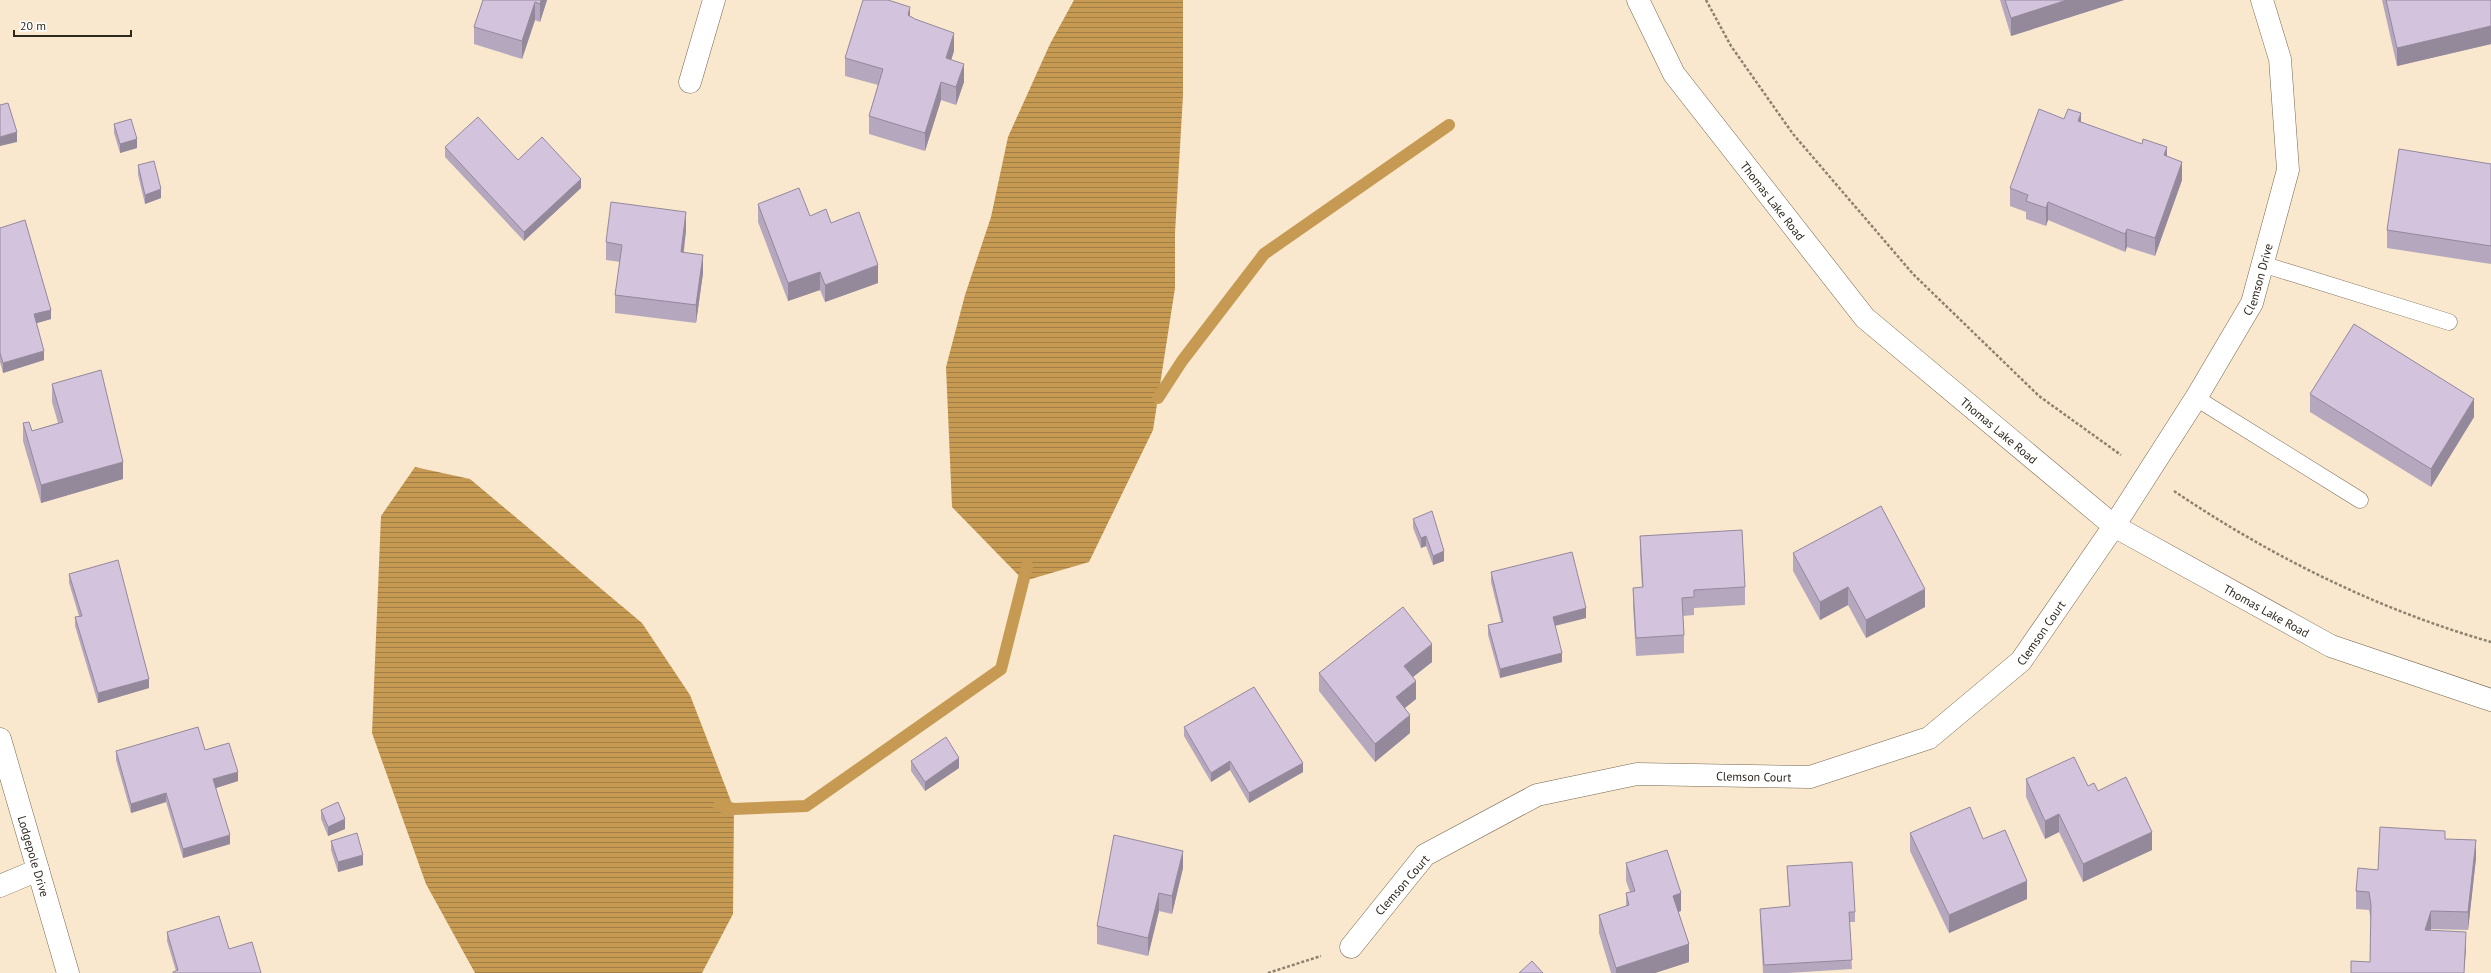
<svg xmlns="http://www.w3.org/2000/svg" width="2491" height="973" font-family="'PT Sans',sans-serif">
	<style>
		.water { fill: url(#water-rules) }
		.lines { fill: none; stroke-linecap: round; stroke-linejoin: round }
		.stream { stroke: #c69a52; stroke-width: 12 }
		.service-casing { stroke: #766750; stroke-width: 17 }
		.minor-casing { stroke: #766750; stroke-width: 23 }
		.tertiary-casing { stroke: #766750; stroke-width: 23 }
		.path { stroke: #8d8270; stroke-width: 2.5; stroke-dasharray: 3 2; stroke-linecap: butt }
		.service { stroke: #fff; stroke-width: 16 }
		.minor { stroke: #fff; stroke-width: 22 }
		.tertiary { stroke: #fff; stroke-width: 22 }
		.wall { fill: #b5a8be }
		.shaded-wall { fill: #94889b }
		.building { fill: #d3c3dd; stroke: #94889b }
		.labels { text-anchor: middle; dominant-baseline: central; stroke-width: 3; stroke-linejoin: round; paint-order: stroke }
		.street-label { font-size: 12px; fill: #2d271d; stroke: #fff }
	</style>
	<defs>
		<pattern id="water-rules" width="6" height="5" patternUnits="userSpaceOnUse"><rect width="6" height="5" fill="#c69a52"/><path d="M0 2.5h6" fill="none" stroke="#a17e43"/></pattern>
	</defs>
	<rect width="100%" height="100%" fill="#f9e8ce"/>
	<path class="water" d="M1074,0H1183V95L1175,233V288L1153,430L1089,562L1024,581L952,507L946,367L965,295L991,217L1008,137L1050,44Z
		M415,467L470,479L642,623L690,695L734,809L733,914L702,973H475L426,884L372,733L381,516Z"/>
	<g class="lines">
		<path class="stream" d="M1158,398L1182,361L1264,254L1449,125
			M719,806L734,809L806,806L1001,669L1027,566"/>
		<g class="service-casing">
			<path id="service" d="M2262,264L2449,322
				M2196,398L2360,500"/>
		</g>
		<g class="minor-casing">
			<g id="minor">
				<path d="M690,82L714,0"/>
				<path id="s1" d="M0,739L68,973"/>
				<path d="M0,886L38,870"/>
				<path id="s2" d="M1351,947L1425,855L1537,795L1637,774L1810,777L1929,738L2021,661L2114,526L2196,398L2252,303L2288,170L2280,59L2262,0"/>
			</g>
		</g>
		<g class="tertiary-casing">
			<g id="tertiary">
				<path id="s3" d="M1638,0L1674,74L1865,318L2114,526L2331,646L2491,700"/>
			</g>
		</g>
		<path class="path" d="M1706,0L1731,46L1793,134L1913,274L2039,396L2121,455
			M2174,491C2270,556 2379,610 2491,642
			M1268,973L1321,956"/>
		<use href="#service" class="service"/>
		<use href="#minor" class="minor"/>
		<use href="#tertiary" class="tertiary"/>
	</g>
	<path class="wall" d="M483,0H547L540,22L535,20L522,59L474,44V27Z
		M2000,0H2124L2011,36Z
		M2382,0H2491V44L2397,66Z
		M910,16L954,51L951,60L964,82L956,105L941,100L925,151L869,134V116L878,85L845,76V58Z
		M2064,119L2081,122L2167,156L2182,180L2155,256L2127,247L2125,252L2048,220L2046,226L2026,219V212L2010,206V188Z
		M114,124L137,148L120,153L114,133Z
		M445,147L518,160L581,188L524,241L445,157Z
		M2491,164V264L2387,248V230Z
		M138,165L161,198L145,204L138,175Z
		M758,204L810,216L831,223L878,283L825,302L820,290L788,301L758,222Z
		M0,228L51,319L36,323L44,360L3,373L0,362Z
		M686,230L684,252L703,273L696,323L615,313V295L620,262L606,260V242Z
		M52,384L123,479L41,503L23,441V423L32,431L58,423L52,402Z
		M2310,394L2474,417L2431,487L2310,412Z
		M1413,519L1444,561L1433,565L1426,546L1421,548L1413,528Z
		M1640,536L1745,587V605L1694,608V615L1683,616L1684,635V653L1636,656L1633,606V588H1642L1640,554Z
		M1793,553L1925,607L1866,638L1848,605L1820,620L1793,571Z
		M1491,572L1586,618L1555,626L1562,662L1500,678L1488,635V625L1501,622L1491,582Z
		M69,574L149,688L98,703L75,626V617L79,616L69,583Z
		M1432,662L1413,677L1416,699L1405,708L1410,733L1375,762L1319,691V673Z
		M1184,727L1303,772L1249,803L1230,770L1211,782L1184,736Z
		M205,750L238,781L216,788L230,844L183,858L166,802L131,813L116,760V751Z
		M911,761L959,768L925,791L911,771Z
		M2026,779L2088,786L2098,791L2152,850L2083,882L2059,832L2045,839L2026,797Z
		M321,810L345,829L328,836L321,819Z
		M1910,833L1983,839L2027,899L1949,933L1910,851Z
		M2445,839L2476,858L2468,930L2431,929L2430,930L2466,950L2370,962L2371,922L2369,910L2356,909V891L2378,870Z
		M331,841L363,865L338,872L331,850Z
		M1626,863L1681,911L1678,912L1689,962L1655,973H1611L1599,933V915L1626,907V893L1630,892L1626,881Z
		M1787,866L1855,912V922H1849L1852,969L1788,973H1763L1760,918V909L1789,906Z
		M1183,868L1172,914L1159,911L1148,956L1097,944V926Z
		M167,932L229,949L261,973H173V972L176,971L167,941Z"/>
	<path class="shaded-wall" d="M541,0H547L540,22V4Z
		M2067,0H2124L2011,36V18Z
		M535,2V20L522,59V41Z
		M910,7V25L908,15Z
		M2491,26V44L2397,66V48Z
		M954,33V51L946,76V58Z
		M964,64V82L956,105V87Z
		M941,82V100L925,151V133Z
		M2081,113V131L2078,121Z
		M17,132V142L0,146V137Z
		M137,139V148L120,153V144Z
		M2167,147V165L2164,155Z
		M2182,162V180L2155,256V238Z
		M581,179V188L524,241V232Z
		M161,189V198L145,204V195Z
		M2048,202V220L2046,226V208Z
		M686,212V230L681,270V252Z
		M2127,229V247L2125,252V234Z
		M703,255V273L696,323V305Z
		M878,265V283L825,302V285Z
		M820,272V290L788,301V283Z
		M51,310V319L34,324V314Z
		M44,351V360L3,373V363Z
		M2474,399V417L2431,487V469Z
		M123,462V479L41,503V485Z
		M1426,536V546L1421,548V538Z
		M1444,551V561L1433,565V556Z
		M1848,587V605L1820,620V602Z
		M1925,589V607L1866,638V620Z
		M1586,608V618L1553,626V617Z
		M1432,644V662L1404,684V666Z
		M1562,653V662L1500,678V669Z
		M149,679V688L98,703V693Z
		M1416,681V699L1396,715V697Z
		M1410,715V733L1375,762V744Z
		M959,758V768L925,791V782Z
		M1230,761V770L1211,782V773Z
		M1303,763V772L1249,803V793Z
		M238,772V781L213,789V779Z
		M166,793V802L131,813V804Z
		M2059,814V832L2045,839V821Z
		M345,819V829L328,836V827Z
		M2152,832V850L2083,882V864Z
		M230,835V844L183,858V849Z
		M2476,840V858L2468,930V912Z
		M1183,851V868L1172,914V896Z
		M363,855V865L338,872V862Z
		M2027,881V899L1949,933V915Z
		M1159,893V911L1148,956V938Z
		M1681,893V911L1673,914V896Z
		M2431,911V929L2425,948V930Z
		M2466,932V950L2464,973Z
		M1689,944V962L1655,973H1616V968Z"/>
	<path class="building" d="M483,0H541L540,4L535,2L522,41L474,27Z
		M863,0H888L910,7L908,15L915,19L954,33L946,58L964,64L956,87L941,82L925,133L869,116L883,69L845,58Z
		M2005,0H2067L2011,18Z
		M2386,0H2491V26L2397,48Z
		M8,103L17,132L0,137V105Z
		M2039,109L2064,119L2068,109L2081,113L2078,121L2142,144L2143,139L2167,147L2164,155L2182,162L2155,238L2127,229L2125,234L2048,202L2046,208L2026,201L2028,195L2010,188Z
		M478,117L518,160L542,137L581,179L524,232L445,147Z
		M131,119L137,139L120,144L114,124Z
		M2399,149L2491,164V246L2387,230Z
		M154,161L161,189L145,195L138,165Z
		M799,188L810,216L826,209L831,223L859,212L878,265L825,285L820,272L788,283L758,204Z
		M611,202L686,212L681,252L703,255L696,305L615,295L622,245L606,242Z
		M25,220L51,310L34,314L44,351L3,363L0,353V228Z
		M2354,324L2474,399L2431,469L2310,394Z
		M101,370L123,462L41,485L23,423L29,422L32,431L63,422L52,384Z
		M1881,506L1925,589L1866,620L1848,587L1820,602L1793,553Z
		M1432,511L1444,551L1433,556L1426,536L1421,538L1413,519Z
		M1742,530L1745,587L1694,590V597L1682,598L1684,635L1636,638L1633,588L1643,587L1640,536Z
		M1572,552L1586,608L1553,617L1562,653L1500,669L1488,625L1503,622L1491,572Z
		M118,560L149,679L98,693L75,617L82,616L69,574Z
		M1403,607L1432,644L1404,666L1416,681L1396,697L1410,715L1375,744L1319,673Z
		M1254,687L1303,763L1249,793L1230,761L1211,773L1184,727Z
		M198,727L205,750L229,743L238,772L213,779L230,835L183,849L166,793L131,804L116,751Z
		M946,737L959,758L925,782L911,761Z
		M2074,757L2088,786L2094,783L2098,791L2126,777L2152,832L2083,864L2059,814L2045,821L2026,779Z
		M338,802L345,819L328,827L321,810Z
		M1970,807L1983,839L2005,830L2027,881L1949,915L1910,833Z
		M2380,827L2445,831V839L2476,840L2468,912L2431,911L2425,930L2466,932L2464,973H2351V961L2370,962L2371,905L2369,892L2356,891L2358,868L2378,870Z
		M357,833L363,855L338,862L331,841Z
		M1114,835L1183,851L1172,896L1159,893L1148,938L1097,926Z
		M1667,850L1681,893L1673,896L1689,944L1616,968L1599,915L1629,905L1626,893L1635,891L1626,863Z
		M1852,862L1855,912H1849L1852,960L1764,965L1760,909L1790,906L1787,866Z
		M219,916L229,949L252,942L261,973H173V972L178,970L167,932Z
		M1532,961L1543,973H1519Z"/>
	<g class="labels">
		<g class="street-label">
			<text stroke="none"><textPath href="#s3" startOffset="243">Thomas Lake Road</textPath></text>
			<text stroke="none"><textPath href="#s2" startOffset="1216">Clemson Drive</textPath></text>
			<text stroke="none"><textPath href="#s3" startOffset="567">Thomas Lake Road</textPath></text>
			<text stroke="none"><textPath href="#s3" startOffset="891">Thomas Lake Road</textPath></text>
			<text stroke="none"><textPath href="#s2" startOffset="800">Clemson Court</textPath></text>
			<text stroke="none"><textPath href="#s2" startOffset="464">Clemson Court</textPath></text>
			<text stroke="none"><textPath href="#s1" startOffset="122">Lodgepole Drive</textPath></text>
			<text transform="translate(1402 885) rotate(-49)">Clemson Court</text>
		</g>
	</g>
	<path d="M14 30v6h117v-6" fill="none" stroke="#2d271d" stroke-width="2"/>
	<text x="20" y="30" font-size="12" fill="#2d271d" stroke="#ffffff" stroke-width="3" paint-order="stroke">20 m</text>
</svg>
